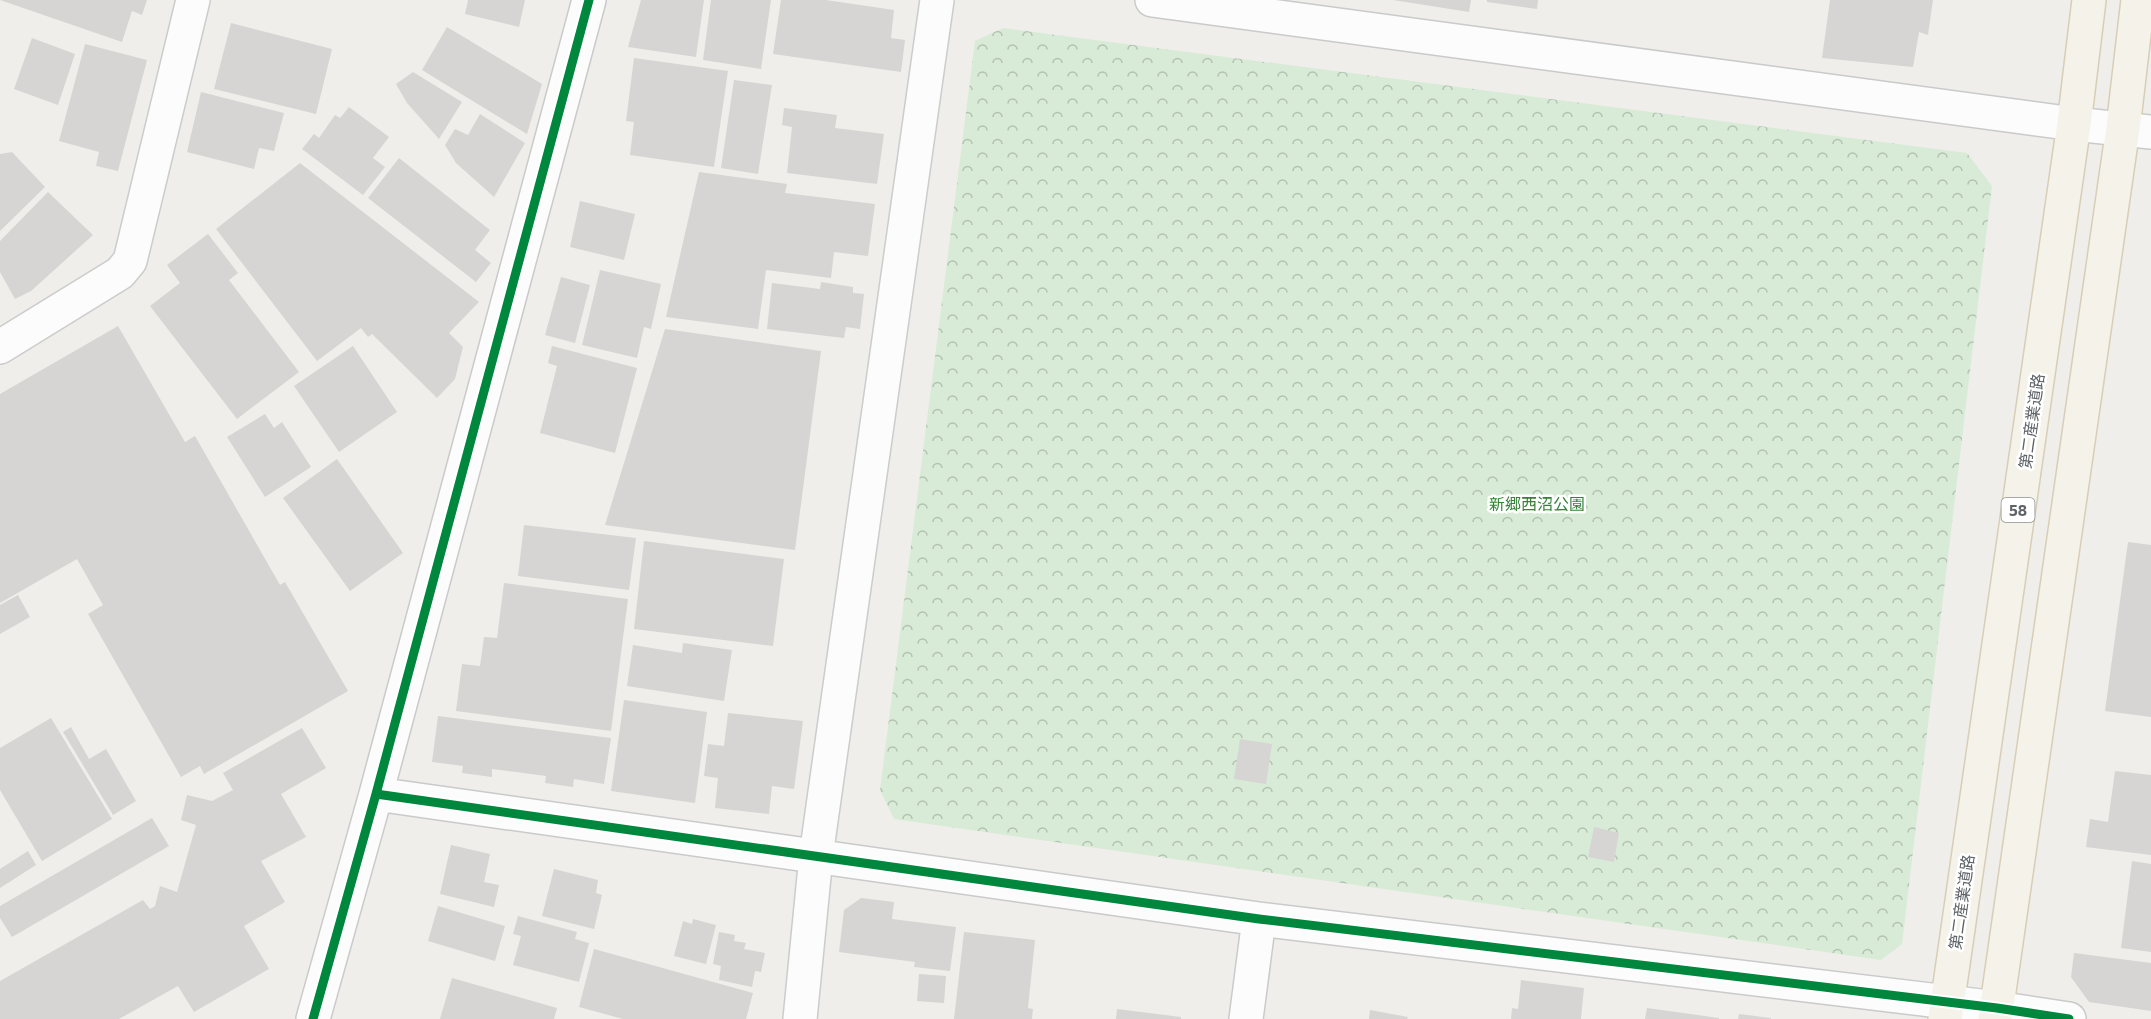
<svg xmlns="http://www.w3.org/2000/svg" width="2151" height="1019" font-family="Commissioner,'Noto Sans JP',sans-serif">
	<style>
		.park { fill: url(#park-crowns) }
		.building { fill: #d6d5d3 }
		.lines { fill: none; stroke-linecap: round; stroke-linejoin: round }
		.street-casing { stroke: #cbcccc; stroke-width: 36 }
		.secondary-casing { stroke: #cacacb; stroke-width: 36 }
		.primary-casing { stroke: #d7ceb8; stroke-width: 36 }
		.street { stroke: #fdfcfc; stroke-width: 33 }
		.secondary { stroke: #fdfcfc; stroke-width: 33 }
		.primary { stroke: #f4f2e9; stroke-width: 33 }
		.cycleway-casing { stroke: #fff; stroke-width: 13 }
		.cycleway { stroke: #00873e; stroke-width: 9 }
		.labels { text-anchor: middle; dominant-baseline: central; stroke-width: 5; stroke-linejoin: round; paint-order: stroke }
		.shield { fill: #fff; stroke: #8f9295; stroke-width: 1.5 }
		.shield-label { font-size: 15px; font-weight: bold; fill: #5f6368 }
		.street-label { font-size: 16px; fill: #5f6368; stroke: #fff }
		.park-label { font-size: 16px; fill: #348238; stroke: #fff }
	</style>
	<defs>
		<pattern id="park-crowns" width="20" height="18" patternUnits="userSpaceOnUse" patternTransform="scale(1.5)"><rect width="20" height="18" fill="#d8ebd6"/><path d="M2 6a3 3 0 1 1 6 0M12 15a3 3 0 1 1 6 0" fill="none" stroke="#b2c2b1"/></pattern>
	</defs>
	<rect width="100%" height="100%" fill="#efeeea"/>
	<path class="park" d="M1003,28L1967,153L1992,186L1902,944L1881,960L894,819L880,790L975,41Z"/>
	<path class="building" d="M0,0H147L142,15L132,11L122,42Z
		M468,0H525L519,27L465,14Z
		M641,0H704L696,57L628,47Z
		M711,0H771L761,69L703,60Z
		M781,0H826L894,10L891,38L905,40L901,72L773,54Z
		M1393,0H1471L1469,12Z
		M1487,0H1538L1537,9L1487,2Z
		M1830,0H1933L1928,35L1919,32L1913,67L1822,58Z
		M231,23L332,49L316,114L214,89Z
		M447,27L542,84L527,134L422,70Z
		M32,38L75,54L58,105L14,89Z
		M85,44L147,60L118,171L96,166L99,152L59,141Z
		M634,58L728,71L714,167L630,155L634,122L626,121Z
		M413,72L462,102L439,139L407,103L396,84Z
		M734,80L772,85L758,174L721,168Z
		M201,92L284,113L274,151L259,148L254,169L187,152Z
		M349,107L389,137L373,158L385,167L363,195L302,149L314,134L319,138L335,115L340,118Z
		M784,108L837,115L835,128L884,134L877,184L787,173L792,127L782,125Z
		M480,114L525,143L494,197L456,163L445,145L455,129L468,135Z
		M12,152L45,187L0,231V154Z
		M399,158L490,230L475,250L491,263L476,282L368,198Z
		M300,163L479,302L449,333L463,347L455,379L437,398L372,334L368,337L361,328L317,361L216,229Z
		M699,172L787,184L785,193L875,204L868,256L834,252L831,278L766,270L758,329L666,317Z
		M48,192L93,235L31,291L15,299L0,272V241Z
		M580,201L635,214L624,260L570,247Z
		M208,234L238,273L229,280L299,372L237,419L150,306L180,283L167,265Z
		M600,270L661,284L651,329L644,327L637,358L582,345Z
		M561,277L590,285L575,343L545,335Z
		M821,282L853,287V293L864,294L860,329L846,327L844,338L767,329L772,283L820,289Z
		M118,326L185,442L195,436L280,585L285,582L348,691L204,774L200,766L181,777L88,614L103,605L77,559L0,603V394Z
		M665,329L821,351L795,550L605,525Z
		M353,346L397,412L339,452L294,386Z
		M552,346L637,368L615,453L540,433L557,366L548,363Z
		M265,414L274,428L282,422L311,467L265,497L227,437Z
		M337,459L403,553L350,591L283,498Z
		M524,525L636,538L629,590L518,576Z
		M644,541L784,559L773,646L634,629Z
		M2128,542L2151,545V717L2105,711Z
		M504,583L628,599L611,731L456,711L462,664L480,666L484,637L497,638Z
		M18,595L30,617L0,634V605Z
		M683,643L732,650L724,701L627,686L633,645L682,653Z
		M624,700L707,712L695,803L611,791Z
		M728,713L803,721L794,789L772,786L769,814L715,808L718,778L704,776L708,744L724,746Z
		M438,716L611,738L604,784L574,779L573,787L545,783L546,776L492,769V777L462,773L463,766L432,762Z
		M51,718L112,819L42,861L0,790V748Z
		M71,727L89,759L106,749L136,801L113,815L63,732Z
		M302,728L326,768L281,794L306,837L261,861L285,902L244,926L269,969L194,1012L178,986L119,1019H0V981L143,900L150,909L155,906L160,886L177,892L196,825L181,820L187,795L212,801L233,790L223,773Z
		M1240,739L1272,744L1266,784L1234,779Z
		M2115,771L2151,775V855L2086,847L2090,819L2108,822Z
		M152,818L169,846L12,937L0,918V906Z
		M1594,827L1619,833L1614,862L1588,857Z
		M451,845L490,854L484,882L499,885L494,907L440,894Z
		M28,851L36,865L0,888V869Z
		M2132,861L2151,864V952L2121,948Z
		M554,869L598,880L596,893L602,895L594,929L542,916Z
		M861,898L894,902L892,919L956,927L950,971L914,967L915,962L839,952L844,910Z
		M438,906L505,926L495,961L428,941Z
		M518,916L577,932L575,939L589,943L579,982L513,965L521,936L513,934Z
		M693,919L716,925L706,964L674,956L683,921L692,924Z
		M719,932L735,935L734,941L746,943L744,949L765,953L761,972L755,971L752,987L719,980L721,966L713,964Z
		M964,932L1035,940L1028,1008L1033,1009L1032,1019H954Z
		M594,949L753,993L746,1019H623L579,1007Z
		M2074,953L2151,963V1011L2089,1002L2071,977Z
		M919,974L946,976L944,1003L917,1001Z
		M452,978L557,1008L554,1019H440Z
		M1521,980L1584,988L1581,1019H1511L1512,1008L1518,1009Z
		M1647,1008L1719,1018V1019H1645Z
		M1117,1009L1181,1017V1019H1116Z
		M1370,1010L1408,1017L1407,1019H1369Z
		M1739,1014L1771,1018V1019H1738Z"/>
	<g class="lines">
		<g class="street-casing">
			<path id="street" d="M0,347L120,273L130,261L193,0
				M800,1019L816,856L937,0"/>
		</g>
		<g class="secondary-casing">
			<path id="secondary" d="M1152,0L2074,124L2151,132
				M376,794L1259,919L1997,1008L2069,1019
				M313,1019L376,794L589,0
				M1246,1019L1259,919"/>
		</g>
		<g class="primary-casing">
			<path id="primary" d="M1945,1019L2074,124L2089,0
				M1995,1019L2123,128L2138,0"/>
		</g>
		<use href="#street" class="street"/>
		<use href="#secondary" class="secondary"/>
		<use href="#primary" class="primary"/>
		<g class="cycleway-casing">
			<path id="cycleway" d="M376,794L1259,919L1997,1008L2069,1019
				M313,1019L376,794L589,0"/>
		</g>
		<use href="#cycleway" class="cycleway"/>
	</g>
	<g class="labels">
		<rect class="shield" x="2001.5" y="498" width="33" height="24" rx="4.5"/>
		<g class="shield-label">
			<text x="2018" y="510">58</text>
		</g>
		<g class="street-label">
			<text transform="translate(2031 421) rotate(-82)">第二産業道路</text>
			<text transform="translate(1961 902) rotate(-82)">第二産業道路</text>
		</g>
		<g class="park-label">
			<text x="1537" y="503">新郷西沼公園</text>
		</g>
	</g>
</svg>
